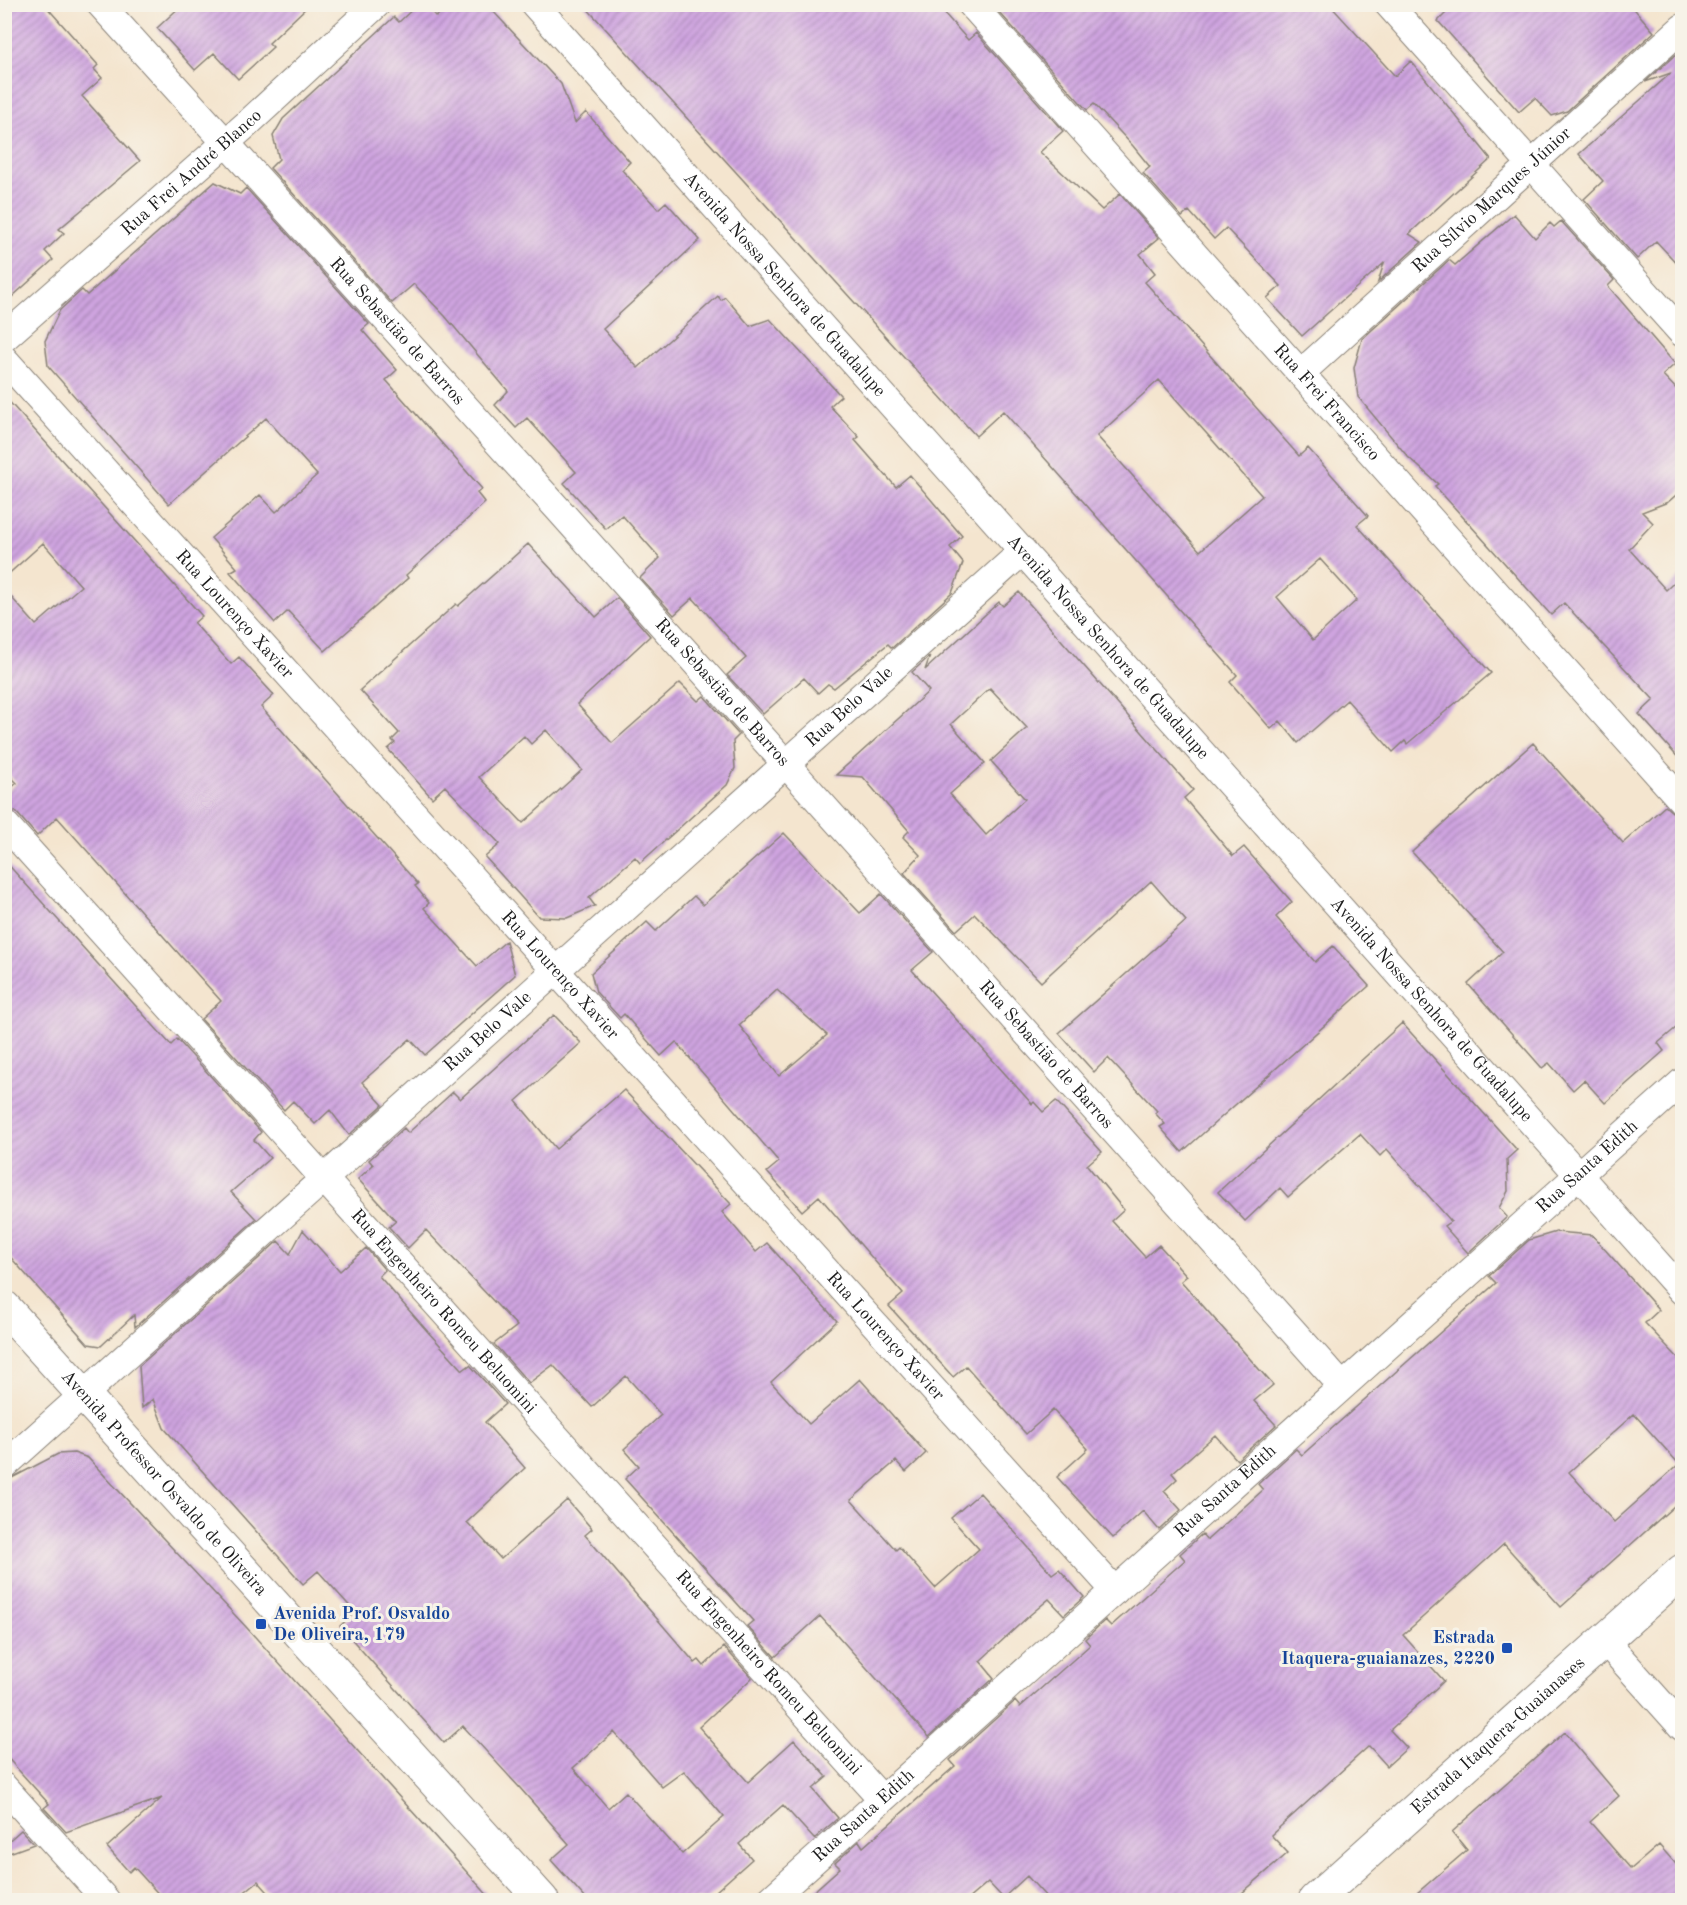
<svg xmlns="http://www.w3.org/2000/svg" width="1687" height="1905" font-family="'Old Standard TT',serif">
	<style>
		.building { fill: url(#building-hatch); fill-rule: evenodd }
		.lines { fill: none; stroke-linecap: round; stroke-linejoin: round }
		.minor-casing { stroke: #888076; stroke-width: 29 }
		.tertiary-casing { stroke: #888076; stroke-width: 35 }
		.secondary-casing { stroke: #888076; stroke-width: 35 }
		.minor { stroke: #fff; stroke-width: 27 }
		.tertiary { stroke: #fff; stroke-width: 33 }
		.secondary { stroke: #fff; stroke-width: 33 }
		.transit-dot { fill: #1a4fb4; stroke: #f7f3e8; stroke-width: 2 }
		.labels { text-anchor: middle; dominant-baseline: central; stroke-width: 6; stroke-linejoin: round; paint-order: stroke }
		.street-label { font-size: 18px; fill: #1c1c1c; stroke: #f7f3e8 }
		.transit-label { font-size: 18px; font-weight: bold; fill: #164399; stroke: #f7f3e8; text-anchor: start }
	</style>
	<defs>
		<pattern id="building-hatch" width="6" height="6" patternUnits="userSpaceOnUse" patternTransform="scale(1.5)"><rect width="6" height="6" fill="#cfa4e0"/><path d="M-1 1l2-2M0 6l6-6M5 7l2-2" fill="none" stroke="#a785b5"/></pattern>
	</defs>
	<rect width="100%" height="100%" fill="#f7f3e8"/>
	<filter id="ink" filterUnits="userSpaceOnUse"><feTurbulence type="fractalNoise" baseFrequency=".0167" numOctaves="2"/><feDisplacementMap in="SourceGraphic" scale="12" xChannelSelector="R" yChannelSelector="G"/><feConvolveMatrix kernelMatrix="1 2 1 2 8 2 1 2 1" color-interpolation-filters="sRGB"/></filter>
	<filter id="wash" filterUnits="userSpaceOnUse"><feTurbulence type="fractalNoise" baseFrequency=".008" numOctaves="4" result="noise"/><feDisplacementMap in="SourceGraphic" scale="24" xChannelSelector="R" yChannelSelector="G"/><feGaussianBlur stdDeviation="1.35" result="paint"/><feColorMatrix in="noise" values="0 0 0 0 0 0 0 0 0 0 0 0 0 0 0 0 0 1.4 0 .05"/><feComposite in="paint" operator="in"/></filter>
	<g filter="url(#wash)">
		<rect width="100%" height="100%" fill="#f4e5cf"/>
		<g id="blocks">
			<path class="building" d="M4,4H44L98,65L94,69L102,78L82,96L140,161L59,229L64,233L45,251L53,260L4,304Z
				M183,4H310L269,43L273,47L238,79L214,53L195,70L157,28Z
				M418,4H424L436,17L450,4H485L491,9L561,84L575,123L586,112L630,162L622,170L658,209L666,202L700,240L603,329L638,368L718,296L721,300L725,297L750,326L770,319L841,396L830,406L859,437L855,440L896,487L910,475L962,536L950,547L963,563L952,593L892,648L888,644L834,688L828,684L818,693L804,678L763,714L727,675L746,658L693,598L674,615L640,578L660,558L622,515L606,529L564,483L576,472L527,418L516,428L505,416L495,405L508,391L445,316L414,284L392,303L270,168L279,159L273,136L283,119L394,17L399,22Z
				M583,4H936L968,40L976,33L1063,131L1040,152L1102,210L1120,194L1159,238L1140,254L1155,273L1145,282L1299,456L1308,448L1368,516L1357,525L1491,673L1407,744L1405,741L1393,752L1347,700L1298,743L1280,721L1271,729L1230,682L1237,675L1003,411L976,436ZM1159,380L1262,496L1200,551L1097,436ZM1320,559L1357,600L1313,640L1277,597Z
				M1007,4H1329L1395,76L1411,61L1491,159L1409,234L1422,242L1378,282L1384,263L1302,336L1267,298L1281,286L1226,228L1214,239L1189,211L1182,217L1143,173L1150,167L1133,146L1094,104L1087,110L999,12Z
				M1455,4H1630L1654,32L1567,111L1552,116L1535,98L1519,112L1438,21Z
				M1675,55L1683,63V270L1656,241L1637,259L1584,199L1603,181L1579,154L1671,73L1645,82Z
				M215,182L240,194L246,188L369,324L362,330L397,370L386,380L482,489L477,493L485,503L406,575L408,578L325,651L288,611L275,623L230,572L237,568L211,538L260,495L276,512L317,475L266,418L169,504L48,366L45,341L60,310L82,290L87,295Z
				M1514,214L1535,238L1550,223L1554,227L1561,221L1614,280L1608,286L1675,364L1663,375L1683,396V489L1668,502L1642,512L1653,523L1629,549L1666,590L1683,574V763L1639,714L1654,700L1564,603L1551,615L1435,486L1438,484L1408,457L1358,397L1354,368L1362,339L1449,260L1455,265Z
				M4,396L202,616L194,623L231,664L239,657L274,695L261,707L418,884L415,886L429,903L424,908L477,966L506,941L515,975L425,1055L410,1039L362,1082L383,1105L349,1135L330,1110L315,1124L293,1101L284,1110L201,1019L221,1001L57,817L37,836L16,812L4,808V794L17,783L4,770V589L36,625L81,586L43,543L4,578Z
				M528,544L596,617L617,598L650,636L577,704L612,743L680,683L698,701L704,696L739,735L733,741L735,768L727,785L640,863L635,857L589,898L595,906L567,918L539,917L485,857L500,844L445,786L432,798L388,749L395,743L392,740L399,733L360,690L456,604L458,606ZM546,730L582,770L523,823L479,777L524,736L531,744Z
				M1019,592L1193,790L1184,798L1233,856L1244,847L1292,902L1276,917L1315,962L1333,946L1369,986L1182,1152L1160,1127L1165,1124L1155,1113L1157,1111L1108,1058L1094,1072L1059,1033L1186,921L1151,881L1041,982L975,914L956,931L904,873L920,855L903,837L909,831L863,777L836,775L929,691L912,672L930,656L925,670L999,602L1003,606ZM990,688L1027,728L991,761L1025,799L986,835L950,794L985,763L951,724Z
				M1533,743L1623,843L1665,806L1677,816H1683V1022L1658,1043L1664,1051L1605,1103L1584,1080L1573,1090L1549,1063L1542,1068L1468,984L1503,952L1412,852Z
				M784,833L860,913L881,894L933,952L912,970L1032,1104L1034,1102L1043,1112L1056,1101L1102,1152L1087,1165L1124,1210L1112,1221L1145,1257L1159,1245L1187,1276L1181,1281L1273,1385L1254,1401L1276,1425L1237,1460L1215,1435L1172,1473L1177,1479L1164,1491L1181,1510L1159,1530L1143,1511L1113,1538L1057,1477L1088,1449L1053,1410L1026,1434L966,1366L953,1377L889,1306L903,1294L819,1196L802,1211L767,1172L779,1162L676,1042L661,1056L624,1014L620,1018L596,992L591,973L647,922L656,931L694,896L703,905ZM777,990L827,1035L779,1076L739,1025Z
				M4,860L171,1045L177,1039L261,1132L254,1140L270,1158L231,1192L256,1219L135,1327L134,1315L101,1346L88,1344L4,1250Z
				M554,1015L581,1043L516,1101L556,1149L624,1090L731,1204L722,1212L756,1252L767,1243L837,1321L771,1382L809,1424L860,1379L926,1453L906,1472L896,1461L851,1500L896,1550L899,1547L935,1588L979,1549L951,1518L980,1493L1052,1574L1059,1569L1084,1597L1064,1615L1049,1599L1031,1614L980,1661L994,1678L929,1737L820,1616L775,1657L747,1626L753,1621L625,1479L639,1466L624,1449L661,1415L626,1376L592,1407L553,1365L529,1383L494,1344L517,1326L426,1230L408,1248L389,1227L396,1221L358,1179L373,1165L369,1160L404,1128L408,1133L453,1092L460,1099Z
				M1402,1023L1517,1150L1507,1159L1508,1191L1499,1208L1507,1217L1468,1253L1444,1226L1451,1221L1387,1149L1380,1156L1360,1134L1288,1197L1280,1188L1245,1221L1218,1192Z
				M303,1230L340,1271L366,1248L385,1270L379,1276L428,1332L463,1370L470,1365L505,1404L485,1422L525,1468L467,1522L501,1559L567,1500L592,1529L585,1535L695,1663L699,1660L704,1666L724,1647L752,1678L699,1727L748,1782L794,1740L827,1777L813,1789L838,1818L814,1839L783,1805L739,1844L752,1859L706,1900H587L551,1860L569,1844L520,1788L463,1726L444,1743L340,1626L355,1612L318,1571L303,1584L164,1428L153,1399L142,1408L139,1366L278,1241L290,1254ZM614,1732L662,1787L684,1771L724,1817L682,1854L626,1792L608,1808L573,1768Z
				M1556,1232L1592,1235L1659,1310L1645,1323L1683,1363V1498L1561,1607L1504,1544L1403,1635L1444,1681L1390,1730L1407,1748L1387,1766L1369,1746L1271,1835L1288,1853L1234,1900H1049L1027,1876L1003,1898L988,1882L967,1900H804L840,1868L835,1863L859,1841L863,1847L955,1766L950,1760L1015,1701L1020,1707L1090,1645L1085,1639L1105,1620L1111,1626L1185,1560L1180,1554L1202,1534L1207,1540L1263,1490L1258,1484L1296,1449L1302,1455L1496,1283L1489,1276L1529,1240ZM1634,1414L1679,1464L1614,1522L1569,1472Z
				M74,1453L88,1458L247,1628L492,1900H275L258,1881L235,1900H164L134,1867L129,1872L107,1847L162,1798L66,1832L44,1808L49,1804L4,1754V1482L58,1454Z
				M1565,1732L1619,1796L1590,1822L1631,1869L1659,1845L1683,1872V1900H1409L1467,1850L1452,1832Z
				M21,1830L34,1844L4,1855V1845Z"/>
		</g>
	</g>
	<g filter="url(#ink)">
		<use href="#blocks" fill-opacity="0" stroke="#888076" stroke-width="1.5"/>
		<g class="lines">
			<g class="minor-casing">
				<g id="minor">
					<path id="s1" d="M100,4L558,509L1342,1386"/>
					<path id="s2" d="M534,4L1682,1291"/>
					<path id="s3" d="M971,4L1682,801"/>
					<path d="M1388,4L1682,333"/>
					<path id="s4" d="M4,338L247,124L377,4"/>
					<path id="s5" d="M4,359L1115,1591"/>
					<path id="s6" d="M1302,372L1682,28"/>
					<path id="s7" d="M4,823L882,1799"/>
					<path id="s8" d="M4,1466L1023,551"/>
					<path d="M1605,1641L1682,1727"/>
					<path d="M4,1787L106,1900"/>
					<path id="s9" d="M770,1900L1682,1082"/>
				</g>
			</g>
			<g class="tertiary-casing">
				<g id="tertiary">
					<path id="s10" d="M4,1307L542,1900"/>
				</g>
			</g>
			<g class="secondary-casing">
				<g id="secondary">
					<path id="s11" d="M1315,1900L1682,1571"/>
				</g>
			</g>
			<use href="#minor" class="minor"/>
			<use href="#tertiary" class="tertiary"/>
			<use href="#secondary" class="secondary"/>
		</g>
	</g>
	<g class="transit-dot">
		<rect x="255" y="1618" width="12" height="12" rx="3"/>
		<rect x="1501" y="1642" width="12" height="12" rx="3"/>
	</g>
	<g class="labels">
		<g class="street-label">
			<text stroke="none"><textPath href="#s4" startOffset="250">Rua Frei André Blanco</textPath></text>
			<text stroke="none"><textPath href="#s6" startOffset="256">Rua Sílvio Marques Júnior</textPath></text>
			<text stroke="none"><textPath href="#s2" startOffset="376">Avenida Nossa Senhora de Guadalupe</textPath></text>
			<text stroke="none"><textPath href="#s1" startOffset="442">Rua Sebastião de Barros</textPath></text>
			<text stroke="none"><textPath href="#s3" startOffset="534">Rua Frei Francisco</textPath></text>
			<text stroke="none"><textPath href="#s5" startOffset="344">Rua Lourenço Xavier</textPath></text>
			<text stroke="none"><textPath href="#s2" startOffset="862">Avenida Nossa Senhora de Guadalupe</textPath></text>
			<text stroke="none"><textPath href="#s1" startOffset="928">Rua Sebastião de Barros</textPath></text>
			<text stroke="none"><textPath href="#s8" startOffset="1136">Rua Belo Vale</textPath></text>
			<text stroke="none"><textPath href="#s5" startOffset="830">Rua Lourenço Xavier</textPath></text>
			<text stroke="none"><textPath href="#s2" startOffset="1348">Avenida Nossa Senhora de Guadalupe</textPath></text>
			<text stroke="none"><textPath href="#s8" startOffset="650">Rua Belo Vale</textPath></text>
			<text stroke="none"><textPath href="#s1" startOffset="1414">Rua Sebastião de Barros</textPath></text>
			<text stroke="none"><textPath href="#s9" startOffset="1098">Rua Santa Edith</textPath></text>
			<text stroke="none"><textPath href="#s7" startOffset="657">Rua Engenheiro Romeu Beluomini</textPath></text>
			<text stroke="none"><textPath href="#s5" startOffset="1316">Rua Lourenço Xavier</textPath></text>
			<text stroke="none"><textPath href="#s10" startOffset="238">Avenida Professor Osvaldo de Oliveira</textPath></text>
			<text stroke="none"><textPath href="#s9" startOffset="612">Rua Santa Edith</textPath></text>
			<text stroke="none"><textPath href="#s7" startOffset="1143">Rua Engenheiro Romeu Beluomini</textPath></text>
			<text stroke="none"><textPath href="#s11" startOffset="246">Estrada Itaquera-Guaianases</textPath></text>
			<text stroke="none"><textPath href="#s9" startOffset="126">Rua Santa Edith</textPath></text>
		</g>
		<g class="transit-label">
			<text x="273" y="1614">Avenida Prof. Osvaldo<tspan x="273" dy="21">De Oliveira, 179</tspan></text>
			<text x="1495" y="1638" text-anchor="end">Estrada<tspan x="1495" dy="21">Itaquera-guaianazes, 2220</tspan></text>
		</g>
	</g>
	<rect width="1687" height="1905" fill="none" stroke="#f7f3e8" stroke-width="24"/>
</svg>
